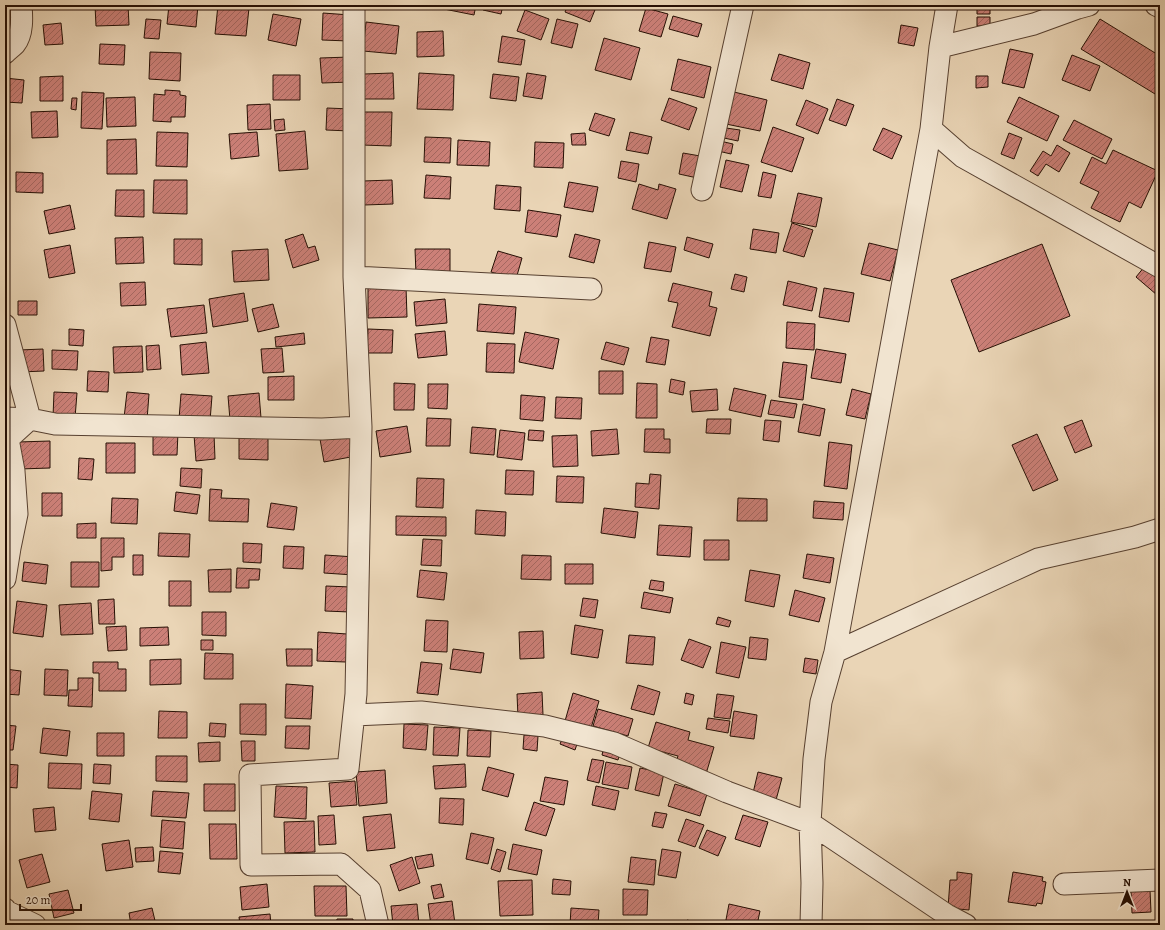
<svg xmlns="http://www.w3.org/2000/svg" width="1165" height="930" font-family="Alegreya,serif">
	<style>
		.building { fill: url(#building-hatch); stroke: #260f04 }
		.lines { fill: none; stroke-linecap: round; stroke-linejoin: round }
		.minor-casing { stroke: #574030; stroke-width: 23 }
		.minor { stroke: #f1e4d0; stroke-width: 21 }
	</style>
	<defs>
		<pattern id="building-hatch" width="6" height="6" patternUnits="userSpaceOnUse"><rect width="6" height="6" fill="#cc8078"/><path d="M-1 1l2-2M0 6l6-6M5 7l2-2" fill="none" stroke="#a56760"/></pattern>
	</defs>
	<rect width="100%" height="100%" fill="#ead5b6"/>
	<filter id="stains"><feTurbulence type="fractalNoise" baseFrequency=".005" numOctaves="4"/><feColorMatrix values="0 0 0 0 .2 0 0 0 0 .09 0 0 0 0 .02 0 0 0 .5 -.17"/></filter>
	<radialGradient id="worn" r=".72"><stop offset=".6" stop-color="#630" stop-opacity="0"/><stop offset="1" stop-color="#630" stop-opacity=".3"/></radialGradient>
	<path class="building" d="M95,5H128L129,25L96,26Z
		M169,5H198L196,27L167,24Z
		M218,5L249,8L246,36L215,34Z
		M444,5H476L474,15L444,9Z
		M484,5H503L501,14L483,10Z
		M568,5H597L590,22L565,12Z
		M977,5H990V14H977Z
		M5,7L7,31L5,32Z
		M646,8L668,14L661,37L639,31Z
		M525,10L549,19L541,40L517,31Z
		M323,13L350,15L349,41L322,40Z
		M273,14L301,19L296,46L268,40Z
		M673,16L702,24L698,37L669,29Z
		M977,17H990V26H977Z
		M146,19L161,20L159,39L144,38Z
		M557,19L578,24L572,48L551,43Z
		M1100,19L1160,56V97L1081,49Z
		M366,22L399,26L396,54L363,51Z
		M61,23L63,44L45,45L43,25Z
		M901,25L918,28L914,46L898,43Z
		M443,31L444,56L417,57V32Z
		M502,36L525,40L521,65L498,62Z
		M604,38L640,48L631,80L595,70Z
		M100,44L125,45L124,65L99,64Z
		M1010,49L1033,54L1024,88L1002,83Z
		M150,52L181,53L180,81L149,79Z
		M779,54L810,63L803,89L771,80Z
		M1072,55L1100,66L1090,91L1062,80Z
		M350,57L351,82L322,83L320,58Z
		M678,59L711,67L704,98L671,90Z
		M393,73L394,99H364V74Z
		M419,73L454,75L453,110L417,109Z
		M527,73L546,76L542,99L523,96Z
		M493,74L519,77L516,101L490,98Z
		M273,75H300V100H273Z
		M63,76V101H40V77Z
		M976,76H988V87L976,88Z
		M5,78L24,80L22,103L5,102Z
		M165,90L180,91V95L186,96L185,117H171V122L153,121L154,94L165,95Z
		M82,92L104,93L102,129L81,128Z
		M734,92L767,100L760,131L726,124Z
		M135,97L136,126L107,127L106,98Z
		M1019,97L1059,116L1047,141L1007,122Z
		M72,98H77L76,110L71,109Z
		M669,98L697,108L689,130L661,120Z
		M837,99L854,105L846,126L829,120Z
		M806,100L828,109L818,134L796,125Z
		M270,104L271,129L248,130L247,105Z
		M327,108L351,109L350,131L326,130Z
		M57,111L58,137L32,138L31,112Z
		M363,112H392L391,146L362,145Z
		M595,113L615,119L609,136L589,130Z
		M284,119L285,130L275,131L274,120Z
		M1074,120L1112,139L1102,159L1063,140Z
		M773,127L804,138L792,172L761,162Z
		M726,128L740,130L738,141L724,138Z
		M883,128L902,136L892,159L873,150Z
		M305,131L308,169L279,171L276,134Z
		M157,132L188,133L187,167L156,166Z
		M257,132L259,156L231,159L229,134Z
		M630,132L652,137L648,154L626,150Z
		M585,133L586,145H572L571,134Z
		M1009,133L1022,138L1014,159L1001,154Z
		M425,137L451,138L450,163L424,162Z
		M136,139L137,174H107V140Z
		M458,140L490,142L489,166L457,165Z
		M720,141L733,144L731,154L718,151Z
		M535,142L564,143L563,168L534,167Z
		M1057,145L1070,153L1059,172L1046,164L1038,176L1030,171L1043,151L1051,156Z
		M1113,150L1158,171L1141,208L1129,202L1120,222L1091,208L1099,192L1080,183L1092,157L1106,164Z
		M683,153L706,157L702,179L679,174Z
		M726,160L749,165L742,192L720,187Z
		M621,161L639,164L636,182L618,178Z
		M16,172L43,173V193L16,192Z
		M763,172L776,175L771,198L758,196Z
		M426,175L451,177L450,199L424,198Z
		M154,180H187V214L153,213Z
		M392,180L393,204L364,205L363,181Z
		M569,182L598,187L593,212L564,207Z
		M639,184L658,190L659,184L676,189L667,219L632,209Z
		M496,185L521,187L520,211L494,209Z
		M116,190H144V217L115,216Z
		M798,193L822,198L816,227L791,222Z
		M70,205L75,229L49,234L44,211Z
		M528,210L561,215L557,237L525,232Z
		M792,223L813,230L804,257L783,251Z
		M753,229L779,233L776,253L750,249Z
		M303,234L308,248L315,246L319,260L293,268L285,240Z
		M575,234L600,240L594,263L569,257Z
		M143,237L144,263L116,264L115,238Z
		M687,237L713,244L709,258L684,250Z
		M174,239H202V265L174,264Z
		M649,242L676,247L671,272L644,268Z
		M869,243L898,250L890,281L861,274Z
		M1042,244L1070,316L979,352L951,280Z
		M70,245L75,273L49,278L44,250Z
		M268,249L269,280L234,282L232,251Z
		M415,249H450V274H416Z
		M498,251L522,258L516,279L491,272Z
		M1145,266L1160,278V291L1157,295L1136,277Z
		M735,274L747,277L744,292L731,289Z
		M788,281L817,288L812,311L783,305Z
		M145,282L146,305L121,306L120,283Z
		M673,283L712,292L709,306L717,308L710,336L672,327L678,303L668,301Z
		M406,287L407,317L368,318V288Z
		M824,288L854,293L849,322L819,317Z
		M244,293L248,321L213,327L209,299Z
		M445,299L447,323L416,326L414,302Z
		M18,301H37V315H18Z
		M273,304L279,327L258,332L252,309Z
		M479,304L516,307L514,334L477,331Z
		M204,305L207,333L171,337L167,309Z
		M787,322L815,324L814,350L786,348Z
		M69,329L84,330L83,346L69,345Z
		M368,329L393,330L392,353H367Z
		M445,331L447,355L418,358L415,334Z
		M525,332L559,339L553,369L519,362Z
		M304,333L305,344L276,347L275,337Z
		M651,337L669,340L665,365L646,362Z
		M206,342L209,373L182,375L180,345Z
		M606,342L629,348L624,365L601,359Z
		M487,343L515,344L514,373L486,372Z
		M159,345L161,369L147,370L146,346Z
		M142,346L143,372L114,373L113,347Z
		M282,348L284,372L263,373L261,349Z
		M43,349L44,371L20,372L19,350Z
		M816,349L846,354L841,383L811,378Z
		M52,350L78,351L77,370L52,369Z
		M783,362L807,365L803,400L779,397Z
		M88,371L109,372L108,392L87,391Z
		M599,371H623V394H599Z
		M294,376V400H268V377Z
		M671,379L685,382L683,395L669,392Z
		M394,383L415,384L414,410H394Z
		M637,383L657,384V418H636Z
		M428,384H448L447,409L428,408Z
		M734,388L766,395L761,417L729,410Z
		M717,389L718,410L692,412L690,391Z
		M852,389L871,394L865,419L846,415Z
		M54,392L77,393L75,418L53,417Z
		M127,392L149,394L147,420L124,418Z
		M259,393L261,418L230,420L228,396Z
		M181,394L212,396L210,421L179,419Z
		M521,395L545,397L543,421L520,419Z
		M556,397L582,398L581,419L555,418Z
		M771,400L797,404L794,418L768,414Z
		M803,404L825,409L820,436L798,432Z
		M427,418L451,419L450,446H426Z
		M707,419H731L730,434L706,433Z
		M765,420L781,421L779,442L763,440Z
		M1082,420L1092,446L1075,453L1064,427Z
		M407,426L411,452L380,457L376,431Z
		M472,427L496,429L494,455L470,453Z
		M617,429L619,454L592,456L591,431Z
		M645,429H664V439H670V453L644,452Z
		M500,430L525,433L522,460L497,457Z
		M529,430L544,431L543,441L528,440Z
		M153,432H178L177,455H153Z
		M352,433L356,456L324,462L320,439Z
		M214,434L215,459L196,461L194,435Z
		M1037,434L1058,480L1033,491L1012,445Z
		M577,435L578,466L553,467L552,436Z
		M239,437L268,438V460L239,459Z
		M50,441V468L19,469L18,442Z
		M829,442L852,445L847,489L824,486Z
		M106,443H135V473H106Z
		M79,458L94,459L92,480L78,479Z
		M181,468L202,469L201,488L180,486Z
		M506,470L534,471L533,495L505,494Z
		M650,474L661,475L659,509L635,507L636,483L649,484Z
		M557,476L584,477L583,503L556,502Z
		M417,478L444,479L443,508L416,507Z
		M210,489L222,490L221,498L249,499L248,522L209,521Z
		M176,492L200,495L197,514L174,511Z
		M42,493H62V516H42Z
		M112,498L138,499L137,524L111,523Z
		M738,498L767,499V521H737Z
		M814,501L844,503L843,520L813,518Z
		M271,503L297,507L294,530L267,527Z
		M604,508L638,512L635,538L601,533Z
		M476,510L506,512L505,536L475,534Z
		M396,516L446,517V536L396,535Z
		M96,523V538H77V524Z
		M659,525L692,527L690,557L657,555Z
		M159,533L190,534L189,557L158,556Z
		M101,538H124V557H112V570L101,571Z
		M423,539L442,540L441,566L421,565Z
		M704,540H729V560H704Z
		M243,543L262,544L261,563L243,562Z
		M284,546L304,547L303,569L283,568Z
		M807,554L834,558L830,583L803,578Z
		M133,555H143V575H133Z
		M325,555L355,557L354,575L324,573Z
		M522,555L551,556V580L521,579Z
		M24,562L48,565L46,584L22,581Z
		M71,562H99V587H71Z
		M565,564H593V584H565Z
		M237,568L260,569L259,580H249V588H236Z
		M231,569V592H209L208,570Z
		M420,570L447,573L444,600L417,597Z
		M750,570L780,575L774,607L745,601Z
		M651,580L664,582L663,591L649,589Z
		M169,581H191V606H169Z
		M326,586L351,587L350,612L325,611Z
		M795,590L825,598L819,622L789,615Z
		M644,592L673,598L670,613L641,608Z
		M583,598L598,600L595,618L580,616Z
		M114,599L115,624H99L98,600Z
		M17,601L47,605L43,637L13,633Z
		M91,603L93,634L61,635L59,605Z
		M202,612H226V636L202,635Z
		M718,617L731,621L729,627L716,624Z
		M426,620L448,621L447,652L424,651Z
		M575,625L603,630L598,658L571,654Z
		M126,626L127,650L108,651L106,627Z
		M168,627L169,645L140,646V628Z
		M543,631L544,658L520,659L519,632Z
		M318,632L347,634L346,662L317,661Z
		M629,635L655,637L653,665L626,663Z
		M750,637L768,639L766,660L748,658Z
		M689,639L711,647L703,668L681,660Z
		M201,640H213V650H201Z
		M721,642L746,647L739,678L716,673Z
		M286,649H312V666H287Z
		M453,649L484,653L481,673L450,669Z
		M205,653L233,654V679H204Z
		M805,658L818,660L816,674L803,672Z
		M181,659V684L150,685V660Z
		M93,662H118V669H126V691H99V673H93Z
		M421,662L442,664L438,695L417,693Z
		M5,669L21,671L19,695L5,694Z
		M45,669L68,670L67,696L44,695Z
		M78,678H93L92,707L68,706L69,690H78Z
		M286,684L313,686L311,719L285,718Z
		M638,685L660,692L654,715L631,709Z
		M542,692L543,715L518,717L517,694Z
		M573,693L599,701L591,728L565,721Z
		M686,693L694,695L692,705L684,703Z
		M717,694L734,696L730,719L714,717Z
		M240,704H266V735L240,734Z
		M598,709L633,719L628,736L593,726Z
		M159,711L187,712V738H158Z
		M734,711L757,715L754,739L730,736Z
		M708,718L730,721L728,733L706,729Z
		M656,722L690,732L688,740L714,747L706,774L675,765L678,756L648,748Z
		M210,723L226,724L225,737L209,736Z
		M404,724L428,725L426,750L403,748Z
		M5,725L16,726L13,750H5Z
		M286,726H310L309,749L285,748Z
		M434,727L460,728L458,756L433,755Z
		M43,728L70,731L67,756L40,753Z
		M468,730L491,731L490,757L467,756Z
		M97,733H124V756H97Z
		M524,735L538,736L537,751L523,749Z
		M564,735L578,741L575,750L560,744Z
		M241,741H255V761H242Z
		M220,742V761L199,762L198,743Z
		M604,746L620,752L618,760L602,755Z
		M156,756H187V782L156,781Z
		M592,759L604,761L599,783L587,780Z
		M606,762L632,767L628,789L602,784Z
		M49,763L82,764L81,789L48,788Z
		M5,764L18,765L17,788L5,787Z
		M94,764L111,765L110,784L93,783Z
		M465,764L466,787L435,789L433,766Z
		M488,767L514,774L508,797L482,790Z
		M640,768L664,773L659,796L635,790Z
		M385,770L387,803L359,806L356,772Z
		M758,772L782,778L776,800L753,793Z
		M545,777L568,781L564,805L540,801Z
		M355,781L357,805L331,807L329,783Z
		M204,784H235V811H204Z
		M675,784L707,794L700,816L668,806Z
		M276,786L307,787L306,819L274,817Z
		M596,786L619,791L615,810L592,805Z
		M92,791L122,794L119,822L89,819Z
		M153,791L189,793L186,818L151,816Z
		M440,798L464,799L463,825L439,823Z
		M534,802L555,809L546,836L525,830Z
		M54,807L56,830L35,832L33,809Z
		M655,812L667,814L663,828L652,826Z
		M391,814L395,848L367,851L363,817Z
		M334,815L336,844L319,845L318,816Z
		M743,815L768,822L760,847L735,839Z
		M686,819L704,825L695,847L678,841Z
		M162,820L185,822L183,849L160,847Z
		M314,821L315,852L285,853L284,822Z
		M209,824H236L237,859H210Z
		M707,830L726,837L718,856L699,848Z
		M471,833L494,838L488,864L466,859Z
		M129,840L133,867L106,871L102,844Z
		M513,844L542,850L537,875L508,869Z
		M153,847L154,861L136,862L135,848Z
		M497,849L506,852L500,872L491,869Z
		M662,849L681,852L676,878L658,875Z
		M160,851L183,853L180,874L158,872Z
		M42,854L50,882L27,888L19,860Z
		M432,854L434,866L418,869L415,857Z
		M412,857L420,883L399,891L390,865Z
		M631,857L656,860L654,885L628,882Z
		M957,872L972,874L969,910L948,908L950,880H957Z
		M1013,872L1043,877L1042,881L1046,882L1042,904L1037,903L1036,906L1008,902Z
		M553,879L571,881L570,895L552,894Z
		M532,880L533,915L500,916L498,881Z
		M267,884L269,907L242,910L240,887Z
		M441,884L444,897L434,899L431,886Z
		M314,886H346L347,916H315Z
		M623,889L648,890L647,915H623Z
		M68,890L74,913L54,918L49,894Z
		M1150,890L1151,912L1132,913L1131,891Z
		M452,901L455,924L431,925L428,904Z
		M417,904L419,925H393L391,906Z
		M729,904L760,911L757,925H725Z
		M152,908L156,925H131L129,913Z
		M571,908L599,910L598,925H570Z
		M270,914L271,925H240L239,917Z
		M337,919H353V925H336Z
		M687,920L708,925H686Z"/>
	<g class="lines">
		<g class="minor-casing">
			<path id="minor" d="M354,5V277L361,427L356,694L348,769L250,775L251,865L341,864L370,890L378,925
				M1156,5L1160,7
				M940,47L1034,24L1078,8L1089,5
				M5,53C8,50 12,47 15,44C23,34 22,17 21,5
				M931,129L963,157L1160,267
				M702,190L743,5
				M354,277L591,289
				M5,325L30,419L8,439L14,471L17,514L10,548L5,579
				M5,418L30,419L55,424L322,429L361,427
				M835,652L1038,559L1135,537L1160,529
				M354,715L421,712L545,726L614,743L727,792L810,823L947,915L966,925
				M1064,884L1160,880
				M5,909L6,911L35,925
				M811,925L812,883L810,823L814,759L821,702L835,652L931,129L940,47L947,5"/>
		</g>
		<use href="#minor" class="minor"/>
	</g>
	<rect width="1165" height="930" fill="none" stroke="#ead5b6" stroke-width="20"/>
	<rect x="6" y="6" width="1153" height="918" fill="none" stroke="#260f04" stroke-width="2"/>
	<rect x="10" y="10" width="1145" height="910" fill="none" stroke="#260f04"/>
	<g transform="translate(1127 892)" stroke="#f1e4d0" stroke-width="3" paint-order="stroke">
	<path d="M0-3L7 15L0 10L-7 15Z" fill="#260f04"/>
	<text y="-6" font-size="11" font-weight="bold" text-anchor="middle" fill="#260f04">N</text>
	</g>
	<path d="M20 904v6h61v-6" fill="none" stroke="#260f04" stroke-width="2"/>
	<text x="26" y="904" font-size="12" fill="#260f04" stroke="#f1e4d0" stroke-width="3" paint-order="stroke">20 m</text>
	<rect width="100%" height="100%" filter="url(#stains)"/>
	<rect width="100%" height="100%" fill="url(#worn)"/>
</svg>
